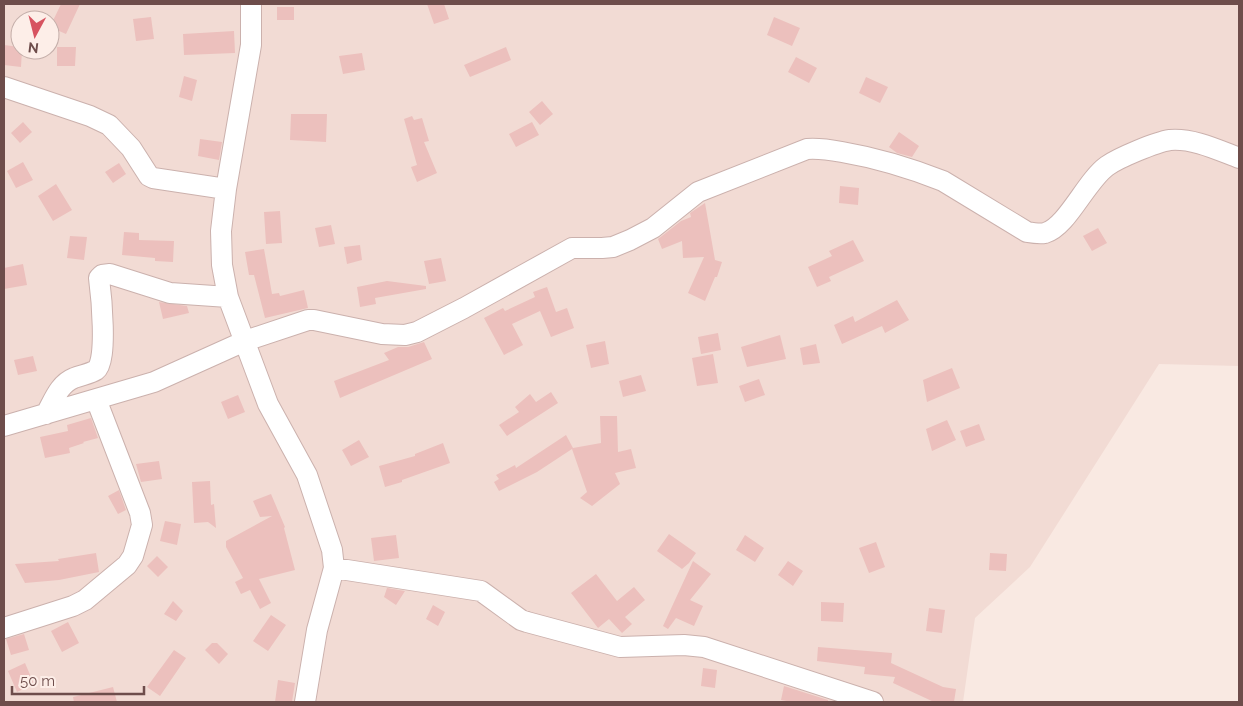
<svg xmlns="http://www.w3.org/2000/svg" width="1243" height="706" font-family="Raleway,sans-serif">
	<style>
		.residential { fill: #f2dbd4; fill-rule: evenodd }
		.building { fill: #ecc0bd }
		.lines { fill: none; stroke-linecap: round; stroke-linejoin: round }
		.minor-casing { stroke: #cbb1ad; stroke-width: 22 }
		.minor { stroke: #fff; stroke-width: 20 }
	</style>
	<rect width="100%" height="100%" fill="#f9e9e2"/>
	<path class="residential" d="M4,4H1239V366L1159,364L1030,567L975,618L963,702H4ZM20,20H50V50H20Z"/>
	<path class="building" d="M61,4H80L66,34L50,27Z
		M427,4H444L449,19L434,24Z
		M277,7H294V20H277Z
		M151,17L154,39L136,41L133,19Z
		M774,17L800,28L792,46L767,35Z
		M234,31L235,53L184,55L183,34Z
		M4,45L20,47V50H22L21,67L4,65Z
		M57,47H76L75,66H57Z
		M506,47L511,60L470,77L464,65Z
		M362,53L365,70L343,74L339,56Z
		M796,57L817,68L809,83L788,72Z
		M184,76L197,80L192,101L179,97Z
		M866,77L888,87L880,103L859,93Z
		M542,101L553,114L540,125L529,112Z
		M291,114H327L326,142L290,140Z
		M412,116L414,120L422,118L429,141L424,142L437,173L417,182L411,167L417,165L404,119Z
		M23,122L32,132L20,143L11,133Z
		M532,122L539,135L516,147L509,134Z
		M899,132L919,146L912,157L897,153L889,147Z
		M200,139L222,142L219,160L198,156Z
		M23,162L33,180L16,188L7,171Z
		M119,163L126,174L113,183L105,172Z
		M56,184L72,210L53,221L38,196Z
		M840,186L859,188L858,205L839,203Z
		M705,203L715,260L722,262L717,277H715L705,301L688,293L704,257L683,258L682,241L662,249L658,239L681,221L691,217L690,213Z
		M280,211L282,243L266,244L264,212Z
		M331,225L335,244L319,247L315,228Z
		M1098,228L1107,243L1092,251L1083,236Z
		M124,232L139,233V240L174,241L173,262L155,261V258L122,255Z
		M70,236L87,237L84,260L67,258Z
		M853,240L864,261L829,277L831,281L817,287L808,267L832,256L829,251Z
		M360,245L362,260L347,264L344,247Z
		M264,249L272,294L279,293L280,296L304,290L308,308L265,318L254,275H249L245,252Z
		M441,258L446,281L429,284L424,261Z
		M23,264L27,285L4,289V268Z
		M387,281L426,286V289L375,298L376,304L360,307L357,287Z
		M547,287L556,312L567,308L574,328L551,337L540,311L512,324L523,345L504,355L484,318L503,308L505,311L535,297L533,292Z
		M897,300L909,320L885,333L882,326L842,344L834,325L853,316L855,322Z
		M159,302L187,306L189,313L163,319Z
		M718,333L721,350L701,354L698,337Z
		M780,335L786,359L747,367L741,347Z
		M605,341L609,364L591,368L586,345Z
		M424,342L432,359L340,398L334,381L389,360L384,353L398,347H408Z
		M816,344L820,363L803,365L800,348Z
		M713,354L718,383L697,386L692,358Z
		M33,356L37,371L18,375L14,360Z
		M952,368L960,388L927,402L923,380Z
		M641,375L646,391L623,397L619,381Z
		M759,379L765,395L745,402L739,386Z
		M551,392L558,403L507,436L499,425L519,412L515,407L530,394L536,402Z
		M238,395L245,412L228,419L221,402Z
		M600,416H617L618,452L631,449L636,468L615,473L620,484L592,506L580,498L587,492L572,449L537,472L499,491L494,482L499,479L496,475L515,465L516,468L566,435L573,448L601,443Z
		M91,418L98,438L83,442L84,443L69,448L70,453L45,458L40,437L68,431L67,425Z
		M947,420L956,440L932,451L926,429Z
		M979,424L985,440L966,447L960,431Z
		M359,440L369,457L351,466L342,450Z
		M443,443L450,463L402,480V482L385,487L379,466L415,456V454Z
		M159,461L162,479L141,482L136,464Z
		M210,481L211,505L214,504L216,528L208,522L194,523L192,482Z
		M119,490L126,510L118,514L108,496Z
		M271,494L285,527L284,528L295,570L259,579L271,603L260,609L250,590L241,594L235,582L243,578L226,547V541L272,516L260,517L253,501Z
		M165,521L181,524L177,545L160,541Z
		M669,534L696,553L689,563L682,569L657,551Z
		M396,535L399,558L374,561L371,538Z
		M745,535L764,548L755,562L736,550Z
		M876,542L885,567L869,573L859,548Z
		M96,553L99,572L59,580L25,583L15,564L59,561L58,559Z
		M990,553L1007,554L1006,571L989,570Z
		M157,556L168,567L158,577L147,566Z
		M693,561L711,574L690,600L703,606L694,626L676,618L668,629L663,626Z
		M788,561L803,571L793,586L778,575Z
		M596,574L617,601L634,587L645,600L625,617L632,624L622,633L609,619L598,628L571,593Z
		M387,588L405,591L396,605L384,597Z
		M173,601L183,611L176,621L164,614Z
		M821,602L844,603L843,622L821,621Z
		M433,605L445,612L438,626L426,619Z
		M929,608L945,610L942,633L926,631Z
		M271,615L286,625L268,651L253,641Z
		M68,622L79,643L62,652L51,631Z
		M24,634L29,650L11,655L6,639Z
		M212,643H217L228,654L219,664L205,650Z
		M818,647L892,653L891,663L943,687L956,689L954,702H934L893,683L895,677L864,674L865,667L817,661Z
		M174,650L186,658L160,696L147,687Z
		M25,663L34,684L17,692L8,671Z
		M703,668L717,670L715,688L701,686Z
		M278,680L295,683L292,702H275Z
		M784,686L828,700V702H792L781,700Z
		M113,687L117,702H74L73,697Z"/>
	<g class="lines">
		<g class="minor-casing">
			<path id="minor" d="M251,4V45L226,189L221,231L222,265L228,297L268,404L307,475L332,550L334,568L317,630L305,702
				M4,87L90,116L109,125L131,148L149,176L153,178L226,189
				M46,414C54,400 59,384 74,378C81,375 90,374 96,370C108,361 101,293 99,278L102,275L110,274L170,293L228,297
				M4,426L154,382L245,341L308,320H314L382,334L405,335L417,332L464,308L572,248H602L613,247L630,240L653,228L698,192L807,149C819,148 831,150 842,152C877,158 910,168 943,181L1027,232C1033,233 1040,234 1045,233C1067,227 1086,181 1107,166C1118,158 1156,142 1170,140C1193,138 1218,150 1239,158
				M334,568L481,591L521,620L527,622L620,647L684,645L704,647L873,702
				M4,628L73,606L85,600L127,565L133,556L142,525L140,513L96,399"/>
		</g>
		<use href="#minor" class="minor"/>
	</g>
	<rect width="1243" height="706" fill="none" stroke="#6e4d4b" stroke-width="10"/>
	<g transform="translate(35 35) rotate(187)"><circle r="24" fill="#fdeee8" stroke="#c4aea9"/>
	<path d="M0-4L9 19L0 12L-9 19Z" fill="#d75360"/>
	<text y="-8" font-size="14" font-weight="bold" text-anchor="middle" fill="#6e4d4b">N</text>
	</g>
	<path d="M12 686v8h132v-8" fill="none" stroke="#6e4d4b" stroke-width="2.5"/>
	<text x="20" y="686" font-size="15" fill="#6e4d4b" stroke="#fdeee8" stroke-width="4" paint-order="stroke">50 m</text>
</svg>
